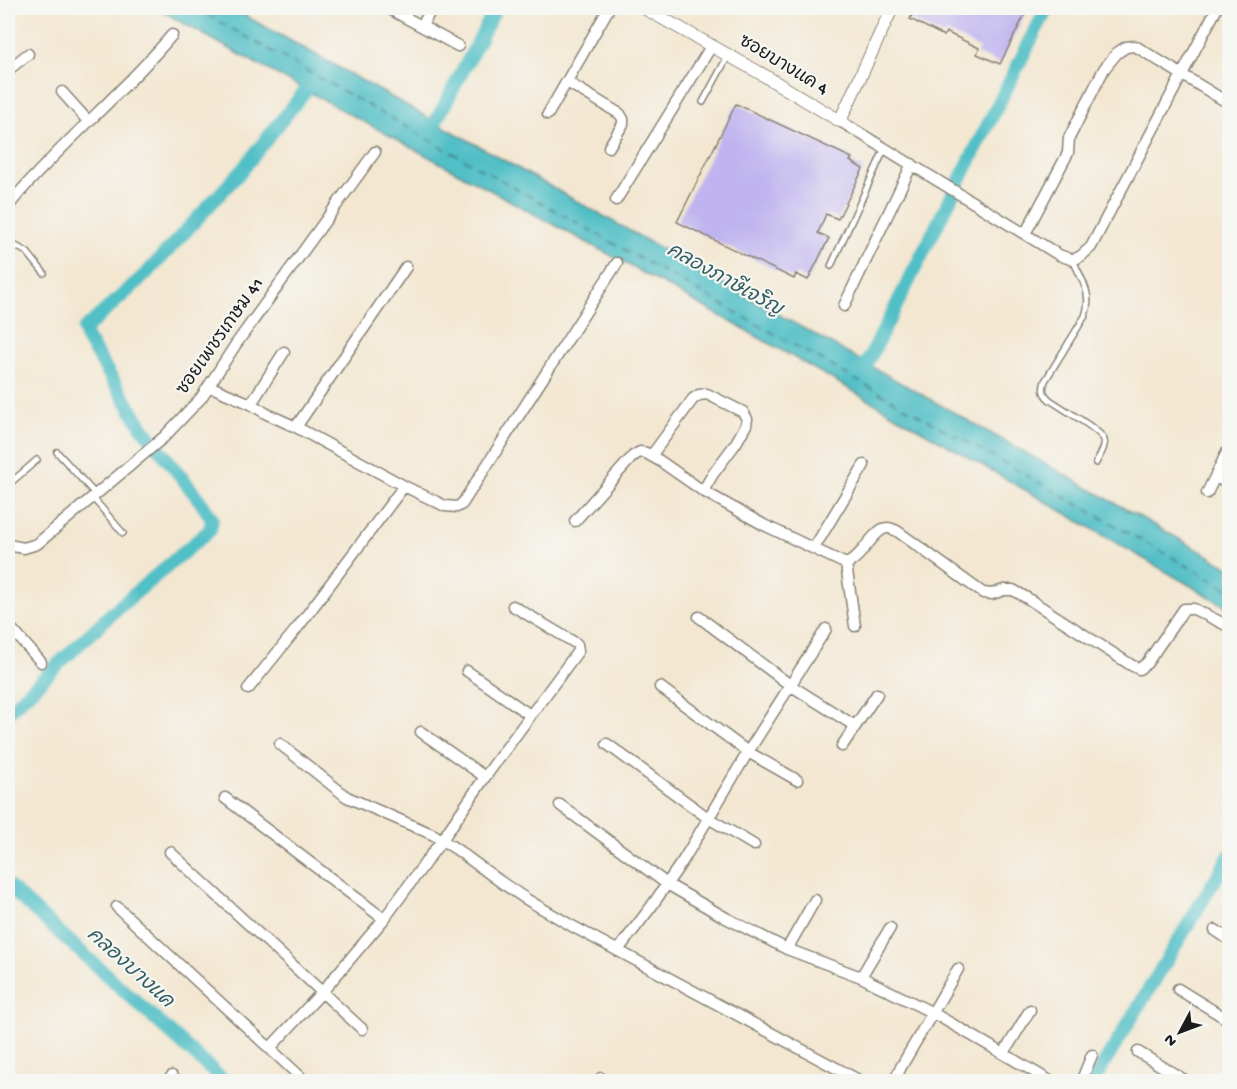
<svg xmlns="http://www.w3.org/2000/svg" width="1237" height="1089" font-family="'Gochi Hand','Playpen Sans Thai',sans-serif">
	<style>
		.water { fill: #51bfc6; stroke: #366e71; stroke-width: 1.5 }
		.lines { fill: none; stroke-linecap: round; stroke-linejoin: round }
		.canal { stroke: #51bfc6; stroke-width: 14 }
		.ferry { stroke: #315d60; stroke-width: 1.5; stroke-dasharray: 8 6; stroke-linecap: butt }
		.building { fill: #bfb4ef }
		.service-casing { stroke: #888276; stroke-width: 8 }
		.minor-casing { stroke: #888276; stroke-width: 13 }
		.tertiary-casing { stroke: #888276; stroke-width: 14 }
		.service { stroke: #fff; stroke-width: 5 }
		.minor { stroke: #fff; stroke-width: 10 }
		.tertiary { stroke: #fff; stroke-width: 12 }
		.labels { text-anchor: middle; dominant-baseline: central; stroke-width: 4.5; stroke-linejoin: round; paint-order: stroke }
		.street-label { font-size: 18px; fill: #1c1c1c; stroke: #f6f6f2 }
		.water-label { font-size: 20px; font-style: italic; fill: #315d60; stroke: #f6f6f2 }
	</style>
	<rect width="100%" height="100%" fill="#f6f6f2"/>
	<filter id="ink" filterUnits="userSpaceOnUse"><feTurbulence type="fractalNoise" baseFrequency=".0167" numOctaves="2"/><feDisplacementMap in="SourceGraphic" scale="12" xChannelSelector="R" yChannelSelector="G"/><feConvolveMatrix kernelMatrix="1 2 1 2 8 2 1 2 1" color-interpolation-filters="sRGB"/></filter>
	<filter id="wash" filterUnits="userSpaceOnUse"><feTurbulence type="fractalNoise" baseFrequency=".008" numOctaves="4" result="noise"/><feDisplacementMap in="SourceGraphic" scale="24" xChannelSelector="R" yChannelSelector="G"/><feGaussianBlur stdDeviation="1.35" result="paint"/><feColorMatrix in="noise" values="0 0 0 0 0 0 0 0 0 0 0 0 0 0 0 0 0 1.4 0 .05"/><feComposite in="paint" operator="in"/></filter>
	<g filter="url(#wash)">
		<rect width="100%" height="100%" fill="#f3e7d1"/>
		<path class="water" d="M156,8H231L302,47L1229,567V608C1028,492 827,374 623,262C467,177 310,94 156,8Z"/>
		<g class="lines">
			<path class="canal" d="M428,136L496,8
				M860,377L1047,8
				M8,712L113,612L210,530L212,519L201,502L142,427L86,337L84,330L147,273L242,170L317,76
				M8,886L225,1082
				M1093,1082L1230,855"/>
			<path class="ferry" d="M195,8L1230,590"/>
		</g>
		<g id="blocks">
			<path class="building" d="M916,8H1028L1000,64L977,54L979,48L946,32L944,36L910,19Z
				M736,104L852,158L850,161L863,169L838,219L826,214L818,233L829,238L808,280L796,274L794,279L677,222Z"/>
		</g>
	</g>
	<g filter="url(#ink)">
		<use href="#blocks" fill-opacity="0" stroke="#888276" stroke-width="1.5"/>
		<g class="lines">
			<g class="service-casing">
				<path id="service" d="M703,102L728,56
					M8,242L27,252L44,273
					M1073,260C1082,281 1093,294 1085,316L1045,381C1042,390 1043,394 1050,400C1060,407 1102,431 1104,440C1106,448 1099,456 1096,463
					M831,266L885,148
					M57,452L96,495
					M8,485L37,460
					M93,498L123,533"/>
			</g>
			<g class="minor-casing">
				<path id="minor" d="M388,8L458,46
					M422,26L432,8
					M8,70L28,54
					M567,82L620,114L623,119V124L609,147
					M62,92L88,121
					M548,114L609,8
					M840,121L1059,255L1073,260L1081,256L1091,247L1217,8
					M616,200L712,45
					M8,207C21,189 36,174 52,158C92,117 135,79 172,35
					M1025,234L1068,153L1069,138L1104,69L1117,53L1126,47L1135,46L1230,104
					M844,306L912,164
					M209,386L251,404L267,414L296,427L404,486L445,506L457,507L462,504L617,263
					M251,404L284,352
					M296,427L406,267
					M651,456L693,399L699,395L707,394L743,412L747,419L746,425L736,443L713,474L703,491
					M1215,477L1230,484
					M1207,493L1230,446
					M575,521L633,456L640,452L646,453L660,461L703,491L764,525L846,564C863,558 874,527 888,528C891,528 894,530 897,531L983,593L992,594L1004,590H1013L1027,598L1131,665L1139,669L1147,663L1184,609H1194L1230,627
					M8,545L24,548L37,544L164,437L201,398L236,344L375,152
					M814,548L864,465
					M846,564L855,626
					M699,617L790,685L855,726
					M8,625L41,662
					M467,671L530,715
					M660,687L748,752L797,780
					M248,689L298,627L404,486
					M421,732L485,777
					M280,744L347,797L434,835L456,849L501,882L526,899L572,926L862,1082
					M607,744L708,818L754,845
					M842,746L877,694
					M225,798L384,919
					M560,805L667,884L726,918L787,949L861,977L933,1013L1052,1082
					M170,852L362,1029
					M117,907L306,1082
					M1215,930L1230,940
					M787,949L815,900
					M618,950L651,907L684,859L748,752L826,629
					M861,977L890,928
					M1178,989L1230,1021
					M270,1048L322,992L384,919L442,840L485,777L578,651L577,644L513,606
					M1138,1052L1188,1082
					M1004,1053L1030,1010
					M167,1082L172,1076
					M599,1082L601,1078
					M894,1082L901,1067L958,969
					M1081,1082L1092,1055"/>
			</g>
			<g class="tertiary-casing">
				<path id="tertiary" d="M644,8L760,73L840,121L892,8"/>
			</g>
			<use href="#service" class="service"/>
			<use href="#minor" class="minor"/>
			<use href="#tertiary" class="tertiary"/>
		</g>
	</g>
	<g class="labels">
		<g class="street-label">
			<text transform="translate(783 66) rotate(31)">ซอยบางแค 4</text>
			<text transform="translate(221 337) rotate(-55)">ซอยเพชรเกษม 41</text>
		</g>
		<g class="water-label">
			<text transform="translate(724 281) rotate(29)">คลองภาษีเจริญ</text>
			<text transform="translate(129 969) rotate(42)">คลองบางแค</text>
		</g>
	</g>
	<rect width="1237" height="1089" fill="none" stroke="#f6f6f2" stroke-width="30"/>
	<g transform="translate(1180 1032) rotate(229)" stroke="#f6f6f2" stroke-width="4.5" paint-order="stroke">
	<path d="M0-4.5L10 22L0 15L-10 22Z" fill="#1c1c1c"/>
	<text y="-9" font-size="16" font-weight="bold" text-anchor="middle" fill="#1c1c1c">N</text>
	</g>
</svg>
